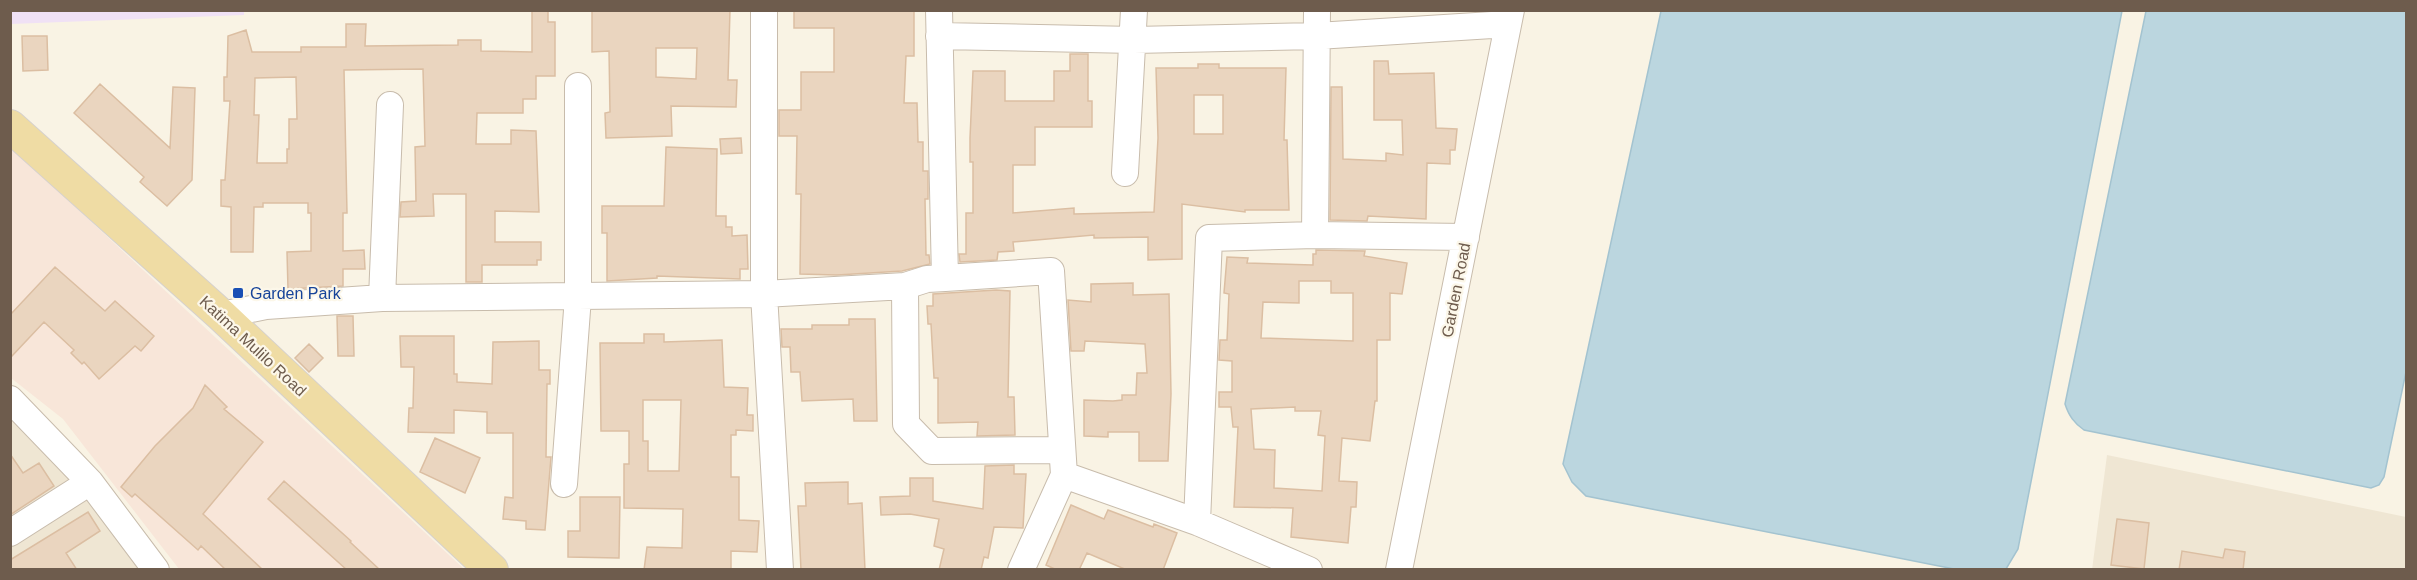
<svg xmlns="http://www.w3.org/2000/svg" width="2417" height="580" font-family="Helvetica,sans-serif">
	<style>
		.residential { fill: #efe6d3 }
		.commercial { fill: #f8e6d9 }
		.education { fill: #f0e1f5 }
		.water { fill: #bbd6df; stroke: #a3c3d0; stroke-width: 1.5 }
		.building { fill: #ead5bf; stroke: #dbbea2; stroke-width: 1.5; fill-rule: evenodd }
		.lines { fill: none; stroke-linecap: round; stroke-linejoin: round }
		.minor-casing { stroke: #c8bcac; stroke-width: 28 }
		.major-casing { stroke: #d6d1cd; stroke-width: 34 }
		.minor { stroke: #fff; stroke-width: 26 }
		.major { stroke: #efdca4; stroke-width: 32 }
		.transit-dot { fill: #1a4fb4; stroke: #fcf7e9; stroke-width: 2 }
		.labels { text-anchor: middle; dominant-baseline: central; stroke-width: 4.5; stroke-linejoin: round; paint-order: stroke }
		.street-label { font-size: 16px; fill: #6e5c4d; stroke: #fcf7e9 }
		.transit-label { font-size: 16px; fill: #164399; stroke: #fcf7e9; text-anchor: start }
	</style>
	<rect width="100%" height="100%" fill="#f9f3e4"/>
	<path class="residential" d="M10,415L77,475L150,569H11Z
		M2107,455L2406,517V569L2092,570Z"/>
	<path class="commercial" d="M10,146L464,569H179L63,419L11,378Z"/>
	<path class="education" d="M244,10V15L11,24V11Z"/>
	<path class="water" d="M1661,11H2122L2018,549L2006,569H1954L1586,496L1572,482L1563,464Z
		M2146,11H2406V372L2384,477L2379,485L2371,488L2084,430C2074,423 2069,416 2065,404Z"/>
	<path class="building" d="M532,10H548V22H555V76H536V99H523V113H477L476,144H511V130L536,131L539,212L495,211V242H541V260H537V265H482V282H466V194H433L434,216L400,217L401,202L416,201L415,147L425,146L423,69L344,70L347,213H343V251L364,250L365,269H343V286L288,289L287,252L311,251V213H308V203H263V207H254L253,252H231V207L221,206V180H225L230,101H224V77H227L228,36L246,30L252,52H301V47H346V24H366L365,46L458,45V40H481V51L532,52ZM296,77L297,119H289V149H287V163H257L259,115H254L255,78Z
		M592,10H730L728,80H737L736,107L671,106L672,136L606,138L605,113L610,112L609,51L592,52ZM656,48H697L696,79L656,77Z
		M794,10H914V56H906L904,103H917L918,142H923V171H928V199H925L926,255H929L930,264L902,271L837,275L800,274L801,194H796L797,136H779V110H801V72H834V28H794Z
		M22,36H47L48,70L23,71Z
		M1070,54H1088V101H1092V127H1035V165H1013V213L1074,208V214L1154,212L1158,138L1156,68H1198V64H1219V68H1286L1284,140H1287L1289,210H1245V212L1182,204V259L1148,260V237L1094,238V235L1013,242L1014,251L998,252L997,260L960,262L959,254H966V213H973V162H970V138L973,71H1005V101H1054V71H1070ZM1194,95H1223V134H1194Z
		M1374,61H1388L1389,74L1434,73L1436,128L1457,129L1455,150H1450V164L1427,163L1426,219L1368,216L1367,221L1330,220L1331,87H1342L1343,159L1386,161V153L1403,155L1402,120H1374Z
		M100,84L170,148L173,87L195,88L192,180L167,206L140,182L144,177L74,113Z
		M741,138L742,153L721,154L720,139Z
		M666,147L717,149L716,216H726V227H732V236L747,235L748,269H740V279L657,276V278L607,281V233H602V206H664Z
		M1316,250L1365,251L1364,256L1407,263L1402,294L1390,293V340H1377V401H1375L1370,441L1342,438L1339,481L1357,482L1356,507H1351L1348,543L1291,537L1293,508L1234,507L1238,427H1233L1231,407H1219V392H1232V361L1219,360L1220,340H1227L1229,294L1224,293L1227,257L1248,258L1247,263L1313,265V254H1316ZM1299,281H1331V293H1353V341L1261,338L1263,302L1299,303ZM1295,407V411H1321L1318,435L1325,436L1322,491L1274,488L1275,450L1254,449L1251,409Z
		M55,267L105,311L115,301L154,336L141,351L135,346L99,379L84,362L82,364L71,353L74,350L44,322L10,358V315Z
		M1133,283V295L1169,294L1171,394L1168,461H1139V432H1108V437L1084,436V400L1113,401L1122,400V395H1136L1137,373H1147L1145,344L1085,341L1084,351H1071L1068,300L1091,302V284Z
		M996,290L1010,291L1008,397H1014L1015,435L977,436L978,422L938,423V378H934L931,324H928L927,306H933V294Z
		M337,316H353L354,356H338Z
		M849,319H875L877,421H854L853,399L802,401L800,372H791L790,347H782L781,329H812V325H849Z
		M644,334H664V342L722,340L724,387L748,388L747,415H753V431L736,430V435H731V477H739V520L759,521L757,552L731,551V570H644L647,547L682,548L683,509L624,508V464H629V431H601L600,343H644ZM643,400H681L679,471H648V441H643Z
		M400,336H454V374H457V382L492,384L493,342L539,341V370H550V384H547L546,457H551L545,530L526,529V521L503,519L505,497L513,498V433H487V412L454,410V433L408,432L409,408H413L414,367H401Z
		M309,344L323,358L309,372L295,358Z
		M205,385L227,407L224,409L263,442L203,514L263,570H226L201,546L198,550L135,494L132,497L121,487L155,446L193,408Z
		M435,438L480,458L465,493L420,472Z
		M10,454L23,473L39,463L54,486L10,515Z
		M1014,465V474H1026L1023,528L994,527L988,558L984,557L981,570H939L944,549L934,546L939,519L910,514L881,515L880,497L910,496V478H933V501L983,509L985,466Z
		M284,481L351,541L350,542L380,570H347L268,499Z
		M848,482V504L862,503L865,570H801L798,506H806L805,483Z
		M580,497H620L619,558L568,557V531H580Z
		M1071,505L1104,519L1108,510L1153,527L1154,524L1177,533L1163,570H1127L1087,553L1079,570H1057L1046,565Z
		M88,512L100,531L66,553L77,570H10V560Z
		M2117,519L2149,523L2144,569L2111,565Z
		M2225,549L2245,552L2243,570H2179L2182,551L2223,558Z"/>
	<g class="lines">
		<g class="minor-casing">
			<path id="minor" d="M764,10V294L780,570
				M939,36L1134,40L1317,36L1508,24
				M1125,173L1134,10
				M1315,235L1317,10
				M945,278L1051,271L1064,475L1197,522L1309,570
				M905,286L927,279L945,278L939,10
				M382,298L390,105
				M221,315L266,306L382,298L764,294L905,286L906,424L932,451L1062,450
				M10,399L90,482L156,570
				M564,484L578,297V86
				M1197,522L1209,238L1315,235L1466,237
				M10,533L90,482
				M1021,570L1064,475
				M1399,570L1511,10"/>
		</g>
		<g class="major-casing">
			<path id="major" d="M10,126L221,315L492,570"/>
		</g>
		<use href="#minor" class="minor"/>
		<use href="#major" class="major"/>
	</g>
	<rect class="transit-dot" x="232" y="287" width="12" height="12" rx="3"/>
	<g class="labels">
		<g class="street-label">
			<text transform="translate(1456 290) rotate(-79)">Garden Road</text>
			<text transform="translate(253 346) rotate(43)">Katima Mulilo Road</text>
		</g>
		<g class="transit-label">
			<text x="250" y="293">Garden Park</text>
		</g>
	</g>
	<rect width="2417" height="580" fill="none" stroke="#6e5c4d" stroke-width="24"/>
</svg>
